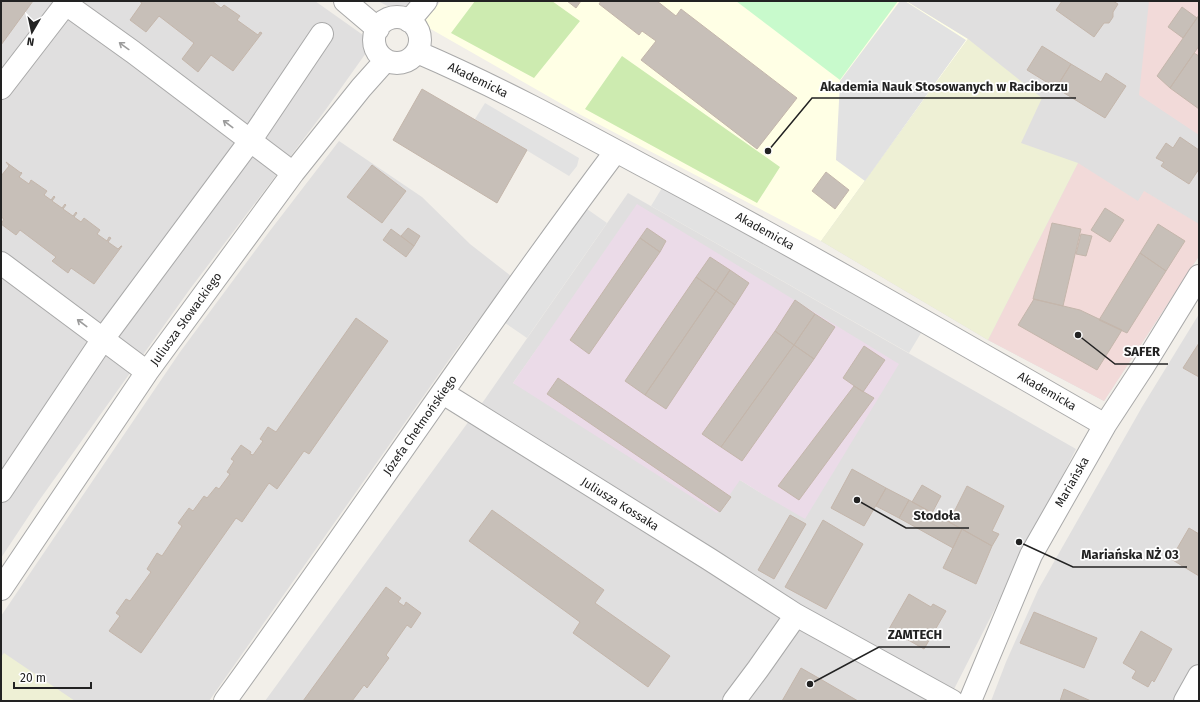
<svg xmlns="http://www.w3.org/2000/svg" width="1200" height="702" font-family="'Fira Sans',sans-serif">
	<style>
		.residential { fill: #e0dfdf; fill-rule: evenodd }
		.commercial { fill: #f2dad9 }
		.industrial { fill: #ebdbe8 }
		.education { fill: #ffffe5 }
		.farmland { fill: #eef0d5 }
		.grass { fill: #cdebb0 }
		.park { fill: #c8facc }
		.parking { fill: #e2e2e2 }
		.building { fill: #c7bfb8; stroke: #c4b6ab }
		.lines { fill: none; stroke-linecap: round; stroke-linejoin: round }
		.minor-casing { stroke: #a9a9a9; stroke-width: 24 }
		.minor { stroke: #fff; stroke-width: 22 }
		.oneway { stroke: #9c9c9c }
		.labels { text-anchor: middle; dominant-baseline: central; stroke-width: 3.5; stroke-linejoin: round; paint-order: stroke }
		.street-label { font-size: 12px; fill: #222; stroke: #fff }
		.leader { fill: none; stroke: #222; stroke-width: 1.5 }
		.callout-dot { fill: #222; stroke: #fff; stroke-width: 1.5 }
		.callout-label { font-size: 13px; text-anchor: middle; font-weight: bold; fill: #222; stroke: #fff; stroke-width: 3.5; stroke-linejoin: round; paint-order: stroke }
	</style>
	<rect width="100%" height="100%" fill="#f2efe9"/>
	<path class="residential" d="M1,1H315L363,35L366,53L324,112L190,289L38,502L1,558Z
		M378,1H440L422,24Z
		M906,1H1199V256L1104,401L988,340L821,241L967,39Z
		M339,141L422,197L470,244L511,276L456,350L209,701H1V616L180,352L269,232Z
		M628,193L1076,449L948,701H265L485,399ZM539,346L769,498L740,480L513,383Z
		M1199,314V701H991L1006,662L1038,590L1142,407Z"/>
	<path class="commercial" d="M1149,1H1199V135L1139,95Z
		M1078,163L1138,201L1144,191L1199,224V256L1104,401L988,340Z"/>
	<path class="industrial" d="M637,204L899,364L805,519L769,498L740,480L717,513L513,383Z"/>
	<path class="education" d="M441,1H906L968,39L821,241L581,115L422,24Z"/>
	<path class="farmland" d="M968,39L1042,98L1021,143L1078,163L988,340L821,241Z
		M4,653L75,701H1V657Z"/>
	<path class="grass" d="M475,1H552L580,21L534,78L451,33Z
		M622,56L780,167L757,203L585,109Z"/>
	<path class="park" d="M736,1H898L840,80Z"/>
	<path class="parking" d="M900,1H905L966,40L865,181L836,160L840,81Z
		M485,103L579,158L577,166L569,176L475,119Z
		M668,178L927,323L909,353L651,206Z
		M577,202L607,223L527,338L495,316Z"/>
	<path class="building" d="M1,1H33L1,45Z
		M139,1H212L221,8L224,5L240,16L237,20L258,35L260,32L262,33L233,71L211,55L198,72L182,59L194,43L159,16L146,32L130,20L142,3Z
		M567,1H581L576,8Z
		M601,1H657L676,16L681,9L797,98L757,149L641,60L656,41L642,31L639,35L599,4Z
		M1062,1H1113L1118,4L1113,12V17L1109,23H1104L1094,37L1056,10Z
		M1182,7L1197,18L1183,38L1168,27Z
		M1199,15V46L1170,88L1157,76Z
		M1042,46L1071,64L1056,88L1027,70Z
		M1194,53L1199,56V109L1170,88Z
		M1071,64L1101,82L1106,73L1126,86L1105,118L1056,88Z
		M422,89L527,150L497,203L393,140Z
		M1180,137L1199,150V169L1189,184L1161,166L1164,162L1156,158L1166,143L1173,148Z
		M6,162L21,173V172L22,173L19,177L29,184L31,180L47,191L44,195L51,200L54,196L55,197L52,201L62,208L65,204L66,205L63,209L73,216L76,212L77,213L74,217L81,222L84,218L100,230L97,234L107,241L109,237L111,238L108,242L118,249L121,246H122L94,284L71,268L68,273L52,261L56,257L20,230L16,235L1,224L4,219L1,217V176L9,166Z
		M372,165L406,191L382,223L347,197Z
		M826,172L849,190L835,209L812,191Z
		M1105,208L1124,220L1110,242L1091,230Z
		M1052,223L1081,229L1063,306L1033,299Z
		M1158,224L1185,241L1166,271L1140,253Z
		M408,228L420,236L414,246L401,236Z
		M647,228L666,241L660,252L640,238Z
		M391,229L414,246L406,257L383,240Z
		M1081,234L1092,236L1086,256L1076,254Z
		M640,238L660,252L589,354L570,340Z
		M1140,253L1166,271L1127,333L1099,320Z
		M710,257L730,270L716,291L696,277Z
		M730,270L749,283L735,305L716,291Z
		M696,277L716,291L645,395L625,381Z
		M716,291L735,305L666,409L645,395Z
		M1034,299L1080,310L1122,330L1097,370L1018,325Z
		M795,300L815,314L794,345L775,331Z
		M815,314L835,327L814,359L794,345Z
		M356,318L388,341L309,454L304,451L277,489L269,483L242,522L236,518L141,653L109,631L120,616L116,613L126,599L130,601L151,572L147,569L157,553L162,556L182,526L178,523L189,508L193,511L204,496L207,498L216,487L219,489L230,474L227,472L234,461L231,459L241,445L251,452L250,454L253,455L263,441L260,439L268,427L276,432Z
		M775,331L794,345L721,447L702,434Z
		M1199,343V377L1183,368Z
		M794,345L814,359L742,461L721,447Z
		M864,346L885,360L863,392L843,378Z
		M558,378L731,497L720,512L547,394Z
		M854,386L874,398L799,500L778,486Z
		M852,469L886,488L864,526L831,508Z
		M922,485L941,496L932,513L912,502Z
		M967,486L1004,506L992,531L999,534L992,546L949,522Z
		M886,488L909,500L899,518L876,506Z
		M909,500L962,529L953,548L899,518Z
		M492,510L604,590L595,603L670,656L648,687L573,633L580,622L469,541Z
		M790,515L806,524L774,579L758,570Z
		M823,520L863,544L826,609L785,587Z
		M1189,528L1199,534V576L1171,559Z
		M962,529L992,546L976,584L943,568Z
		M386,587L401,598L398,602L404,606L406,602L421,613L411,628L407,625L386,655L389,658L367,688L364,685L352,701H303Z
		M909,594L931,607L933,604L946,611L924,649L889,629Z
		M1034,612L1097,638L1084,668L1020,643Z
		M1141,631L1172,649L1154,682L1152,680L1148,687L1132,678L1136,671L1123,663Z
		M801,668L822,680L858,701H782Z
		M1064,689L1091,701H1060Z"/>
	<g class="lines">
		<g class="minor-casing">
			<path id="minor" d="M345,1L378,29
				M66,4L133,52L293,173
				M374 40a23 23 0 1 1 46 0a23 23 0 1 1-46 0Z
				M409,21L426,1
				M417,52C494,85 568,125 642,165C799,248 952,337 1105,425
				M1,88L68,1
				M1,263L147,372
				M443,393L709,559L796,615L952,701
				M1,491L103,339L250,141L322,34
				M1,589L147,372L293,173L361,88L386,60
				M225,701C357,519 481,331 616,151
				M734,701L758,669L796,615
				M970,701L1031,555L1105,425L1143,367L1199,276
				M1185,701L1199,676"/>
		</g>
		<use href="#minor" class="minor"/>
	</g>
	<defs><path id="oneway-shaft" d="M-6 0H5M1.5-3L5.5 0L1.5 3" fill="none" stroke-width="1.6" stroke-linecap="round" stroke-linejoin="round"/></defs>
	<g class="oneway">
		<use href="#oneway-shaft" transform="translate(124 46) rotate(-144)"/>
		<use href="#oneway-shaft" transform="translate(228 124) rotate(-143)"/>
		<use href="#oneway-shaft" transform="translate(82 323) rotate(-143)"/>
	</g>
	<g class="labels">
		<g class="street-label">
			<text transform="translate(478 80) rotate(26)">Akademicka</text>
			<text transform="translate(765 231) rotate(29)">Akademicka</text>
			<text transform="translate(186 319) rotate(-54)">Juliusza Słowackiego</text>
			<text transform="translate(1047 391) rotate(30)">Akademicka</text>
			<text transform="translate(420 425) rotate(-55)">Józefa Chełmońskiego</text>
			<text transform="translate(1072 482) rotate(-60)">Mariańska</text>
			<text transform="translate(620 504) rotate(32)">Juliusza Kossaka</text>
		</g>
	</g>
	<path class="leader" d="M768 151L812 98H1076M1078 335L1115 364H1168M857 500L906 528H969M1019 542L1073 567H1187M810 684L879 647H950"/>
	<g class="callout-dot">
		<circle cx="768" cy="151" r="4"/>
		<circle cx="1078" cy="335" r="4"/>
		<circle cx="857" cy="500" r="4"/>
		<circle cx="1019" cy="542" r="4"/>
		<circle cx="810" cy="684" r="4"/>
	</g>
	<g class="callout-label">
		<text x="944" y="91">Akademia Nauk Stosowanych w Raciborzu</text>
		<text x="1142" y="356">SAFER</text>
		<text x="937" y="520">Stodoła</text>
		<text x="1130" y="559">Mariańska NŻ 03</text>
		<text x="915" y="639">ZAMTECH</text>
	</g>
	<rect width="1200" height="702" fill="none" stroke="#222222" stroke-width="4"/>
	<g transform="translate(32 32) rotate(189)" stroke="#ffffff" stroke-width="3" paint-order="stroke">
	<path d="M0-3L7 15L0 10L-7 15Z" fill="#222222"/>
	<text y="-6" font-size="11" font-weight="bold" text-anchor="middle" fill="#222222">N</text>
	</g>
	<path d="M14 682v6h77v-6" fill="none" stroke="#222222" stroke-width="2"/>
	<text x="20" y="682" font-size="12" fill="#222222" stroke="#ffffff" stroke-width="3" paint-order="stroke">20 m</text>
</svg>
